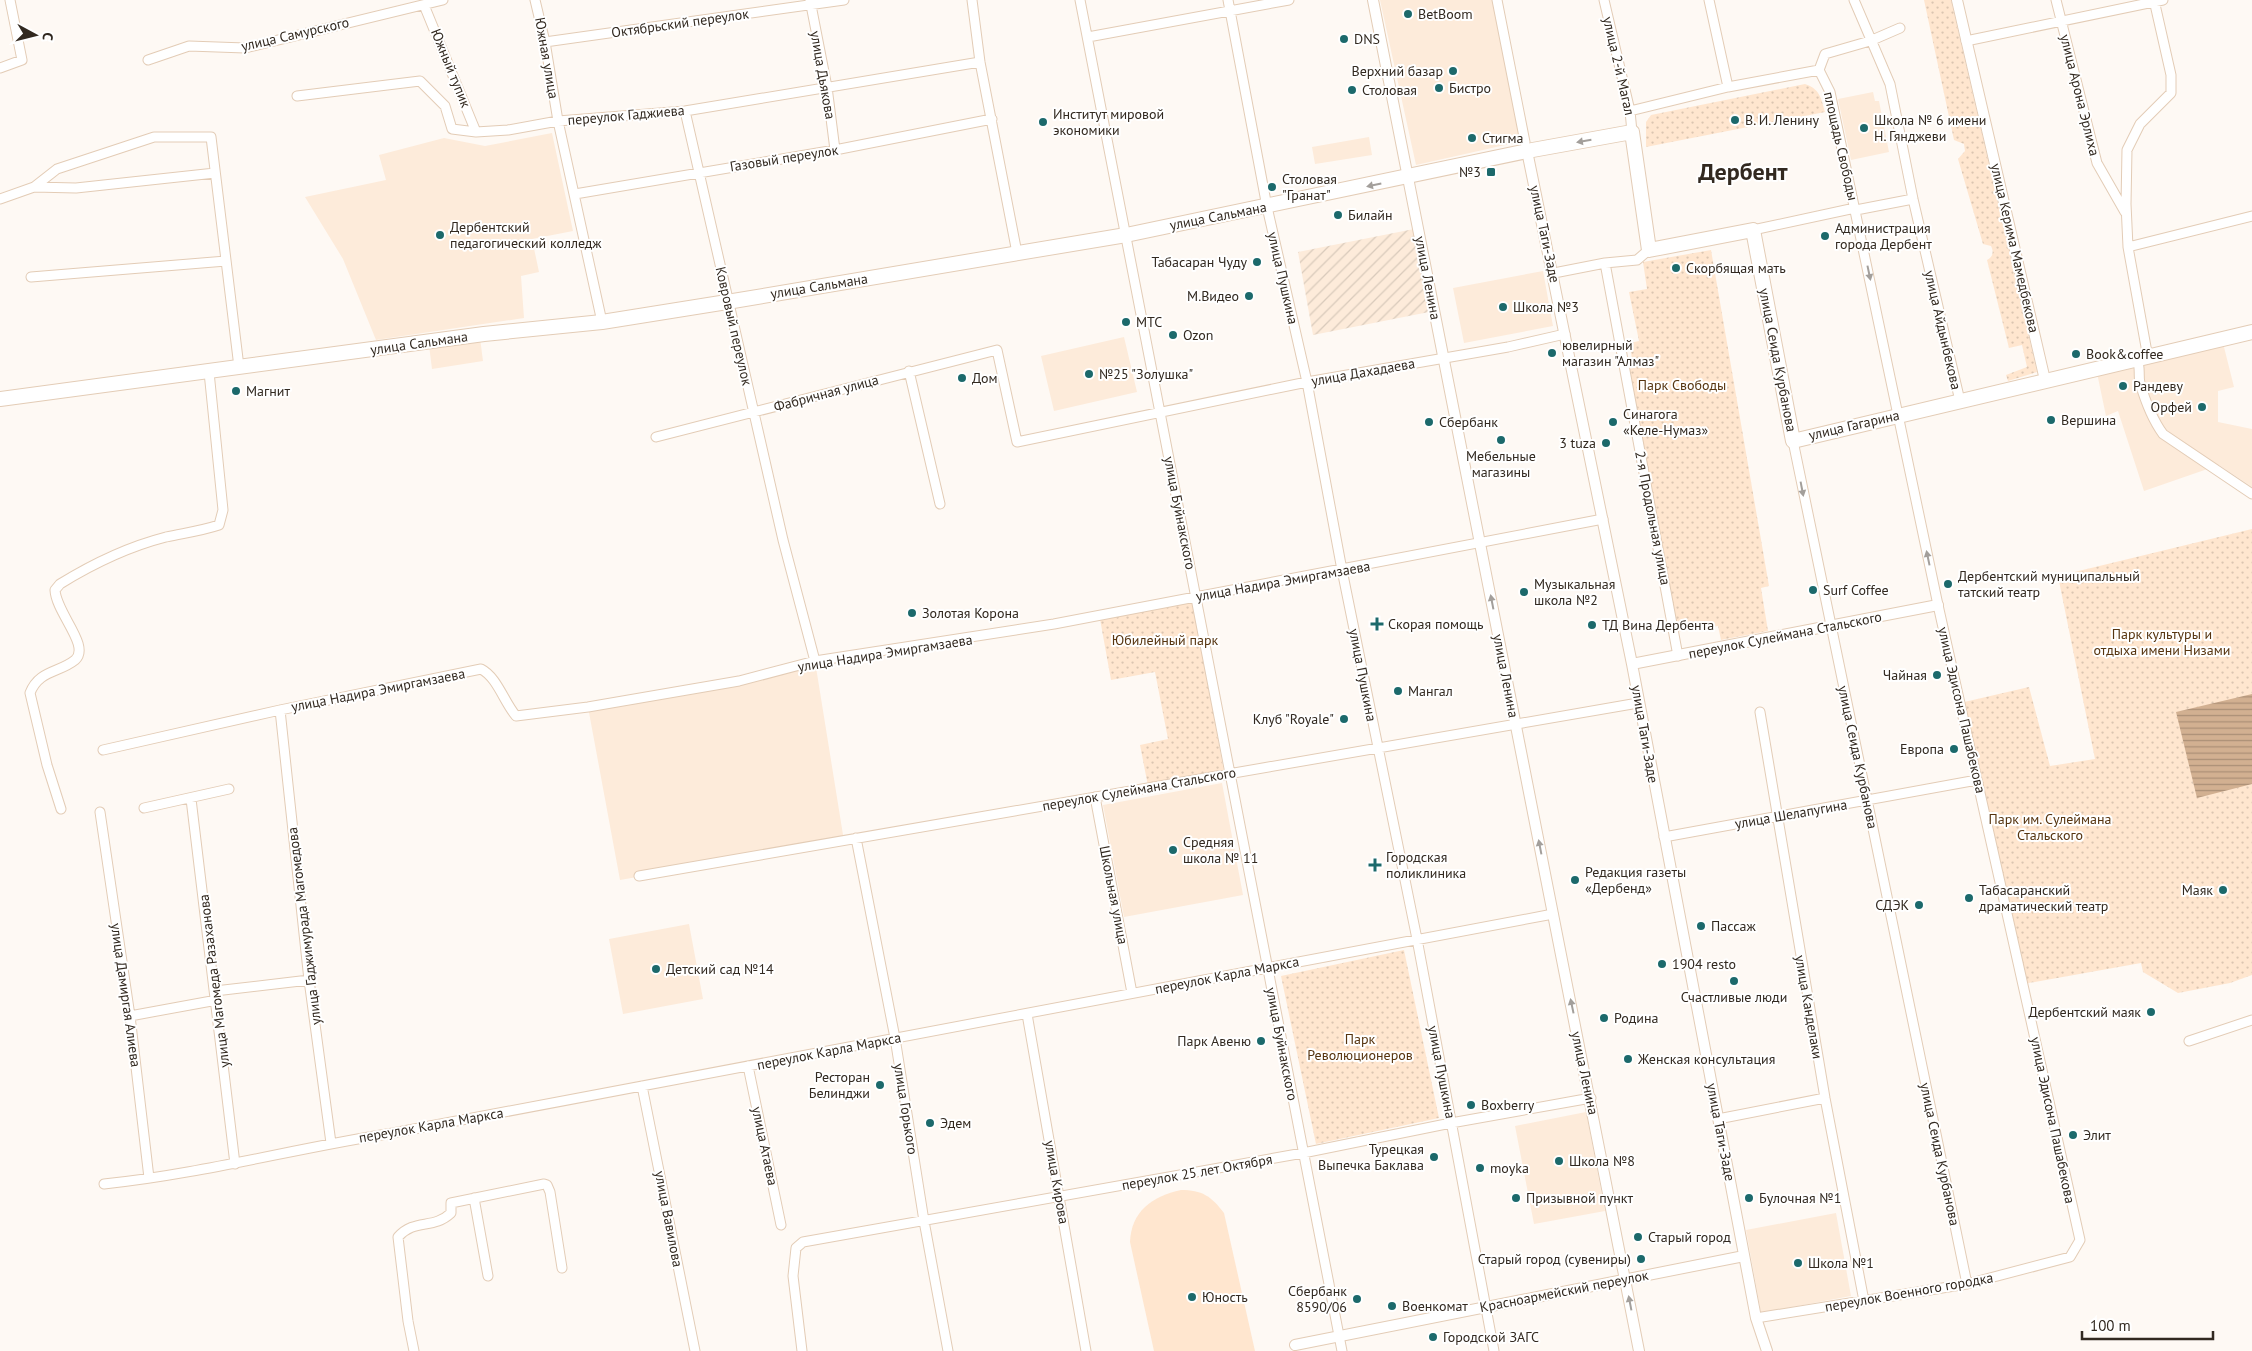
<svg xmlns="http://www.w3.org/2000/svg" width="2252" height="1351" font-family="'PT Sans',sans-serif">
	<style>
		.built { fill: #fdebda }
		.industrial { fill: url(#industrial-furrows) }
		.grass { fill: #ffe6cf }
		.park { fill: url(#park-dots) }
		.water { fill: url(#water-rules) }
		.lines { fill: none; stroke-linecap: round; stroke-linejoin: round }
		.minor-casing { stroke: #e3ccb6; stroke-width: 11 }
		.tertiary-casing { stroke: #e3ccb6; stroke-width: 12 }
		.primary-casing { stroke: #e3ccb6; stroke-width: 16 }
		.minor { stroke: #fff; stroke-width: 9 }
		.tertiary { stroke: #fff; stroke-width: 10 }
		.primary { stroke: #fff; stroke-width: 14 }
		.oneway { fill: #a39f9b }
		.poi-dot { fill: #1c696b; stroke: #fff; stroke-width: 2 }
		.labels { text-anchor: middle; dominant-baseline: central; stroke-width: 4; stroke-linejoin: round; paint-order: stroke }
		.poi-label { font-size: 14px; fill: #322920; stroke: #fff; text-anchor: start }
		.street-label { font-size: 14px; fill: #322920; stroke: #fff }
		.park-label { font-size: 14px; fill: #56340f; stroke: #fff }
		.town-label { font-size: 24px; font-weight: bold; fill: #322920; stroke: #fff }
	</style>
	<defs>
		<pattern id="industrial-furrows" width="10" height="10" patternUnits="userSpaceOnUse" patternTransform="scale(1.25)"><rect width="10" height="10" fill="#fdebda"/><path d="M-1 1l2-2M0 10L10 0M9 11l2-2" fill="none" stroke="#d9cabb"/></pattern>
		<pattern id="park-dots" width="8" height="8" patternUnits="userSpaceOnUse" patternTransform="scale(1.25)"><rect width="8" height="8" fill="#ffe6cf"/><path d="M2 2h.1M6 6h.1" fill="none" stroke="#dbc5b1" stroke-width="1.8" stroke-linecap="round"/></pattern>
		<pattern id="water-rules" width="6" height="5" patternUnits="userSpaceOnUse" patternTransform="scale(1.25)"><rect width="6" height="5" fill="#d2b091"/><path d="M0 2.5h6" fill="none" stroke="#ab8f76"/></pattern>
	</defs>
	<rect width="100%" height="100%" fill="#fef9f4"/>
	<path class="built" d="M1380,0H1494L1523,141L1416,165Z
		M1873,92L1875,101H1879L1889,152L1851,160L1838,99Z
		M552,133L573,231L532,239L539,272L521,276L524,318L376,340L343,259L305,197L386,180L379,155L444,138L485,146Z
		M1369,137L1372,155L1315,164L1312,147Z
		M1543,271L1553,326L1464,343L1453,288Z
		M1124,337L1137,392L1054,411L1041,356Z
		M480,338L483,361L432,369L429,345Z
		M2223,343L2234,387L2218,391V422L2252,429V487L2219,465L2144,491L2118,411L2106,416L2097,373Z
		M815,661L844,841L620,880L588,707Z
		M1222,783L1243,895L1124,917L1103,805Z
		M689,924L703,999L623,1014L609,939Z
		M1586,1112L1605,1211L1534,1224L1515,1126Z
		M1836,1213L1851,1296L1761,1313L1746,1230Z"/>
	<path class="industrial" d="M1414,229L1429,312L1313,335L1298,252Z"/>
	<path class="grass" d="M1181,1190C1202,1190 1211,1196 1224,1213L1255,1351H1154L1130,1242C1131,1212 1152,1196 1181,1190Z"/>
	<path class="park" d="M1924,0H1951L2037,372L2008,381L2006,375L2027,367L2022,345L2009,348L1987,260C1993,257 1994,252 1991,246L1983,244L1958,159L1965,151L1964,144L1954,140Z
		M1805,84C1820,89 1821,98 1825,112L1646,147V122L1651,115Z
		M1711,250L1769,586L1761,588L1768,631L1721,640L1718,626L1675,632L1626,370L1633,368L1630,343L1639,341L1629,292L1647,289L1643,262Z
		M2252,529V975L2230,983L2178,993L2143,972L2141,963L2023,984L1960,703L2029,687L2050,766L2095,759L2058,576Z
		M1193,602L1224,772L1148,786L1140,745L1168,739L1155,672L1111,680L1100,619Z
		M1404,950L1439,1118L1316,1144L1281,976Z"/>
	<path class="water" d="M2252,694V784L2197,798L2176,712Z"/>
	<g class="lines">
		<g class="minor-casing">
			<path id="minor" d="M535,0L545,42L558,121L602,322
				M810,0L827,87L835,150
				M972,0L980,62L1017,253
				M1080,0L1342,1351
				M1228,0L1267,207L1307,382L1342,570L1417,939L1494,1351
				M1497,0L1525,142
				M1604,0L1630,111L1632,132
				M1709,0L1728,87
				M1854,0L1890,84L1913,199L1960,401
				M2056,0L2097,163L2125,212
				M424,5L476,132
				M1088,37L1289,0
				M1966,41L2163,0
				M545,42L844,0
				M148,60L189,46L245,48L443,0
				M0,68L22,60L10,0
				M1819,70L1825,54L1870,41L1900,28
				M297,96L420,81L445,106L452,129L476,132L508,130L558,121L685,111L980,62
				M685,111L783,540L815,661
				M1630,111L1728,87L1819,70
				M34,187L76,188L215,173
				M575,194L835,150L992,119
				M0,199L34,187L57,169L154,137H211L239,367
				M1856,210L1913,199
				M1753,230L1855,208
				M2128,247L2252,216
				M1605,263L1678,656
				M1554,273L1605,263L1637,260L1651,248
				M31,277L226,261
				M2148,358L2128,247L2126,204L2127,150L2140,124L2171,93V75L2154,0
				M2137,360C2141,368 2138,375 2140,383C2145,400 2152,419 2163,434L2252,494
				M909,371L940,504
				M656,437C770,409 883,378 997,350L1017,442L1307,382L1508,347L1565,334
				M1793,441L1967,1284
				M280,710L309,980L331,1143
				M1760,712L1825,1098L1864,1301
				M103,750L280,710L481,669C497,677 504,702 516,716L588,707L739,681L815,661L1054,624L1603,519
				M1095,797L1132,993
				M191,799L235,1164
				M144,808L229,789
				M61,809L47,765L30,693C39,670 59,673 75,660C91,646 56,613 55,590L60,584C94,563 127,547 166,537C184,533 201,531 219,525L223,510L209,372
				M100,812L130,1016L149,1178
				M1664,837L1977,780
				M856,838L895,1038L924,1221L948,1351
				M639,876L1638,703
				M215,991L309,980
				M1027,1014L1086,1351
				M130,1016L217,1000
				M2189,1041L2252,1020
				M748,1066L781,1225
				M642,1086L695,1351
				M1718,1119L1825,1098
				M104,1184C201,1174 296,1148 393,1133L1553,914
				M474,1198L488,1276
				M1756,1318L1967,1284L2070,1257L2080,1240L1938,605L1830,92L1819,70
				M414,1351L408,1321L398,1237C415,1218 433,1230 451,1213V1203L544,1184L547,1185L550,1192L562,1268
				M802,1351L793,1276L796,1248L803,1242L1303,1153L1451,1123L1591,1098"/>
		</g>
		<g class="tertiary-casing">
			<path id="tertiary" d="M1373,0L1639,1351
				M1957,0L2045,380
				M1527,151L1632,664L1756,1318L1767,1351
				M1632,664L1938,605
				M1295,1345L1744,1256"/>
		</g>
		<g class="primary-casing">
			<path id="primary" d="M1632,132L1649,250L1753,230L1793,441L2252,332
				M0,399L484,334L602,322L727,302L1126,235L1527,151L1632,132"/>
		</g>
		<use href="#minor" class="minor"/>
		<use href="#tertiary" class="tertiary"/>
		<use href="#primary" class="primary"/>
	</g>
	<defs><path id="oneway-solid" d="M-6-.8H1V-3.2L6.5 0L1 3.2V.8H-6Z" transform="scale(1.25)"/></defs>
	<g class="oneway">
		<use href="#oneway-solid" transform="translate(1584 141) rotate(170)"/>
		<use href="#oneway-solid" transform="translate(1374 185) rotate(168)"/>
		<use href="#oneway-solid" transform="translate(1869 273) rotate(78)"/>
		<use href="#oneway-solid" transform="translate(1802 489) rotate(79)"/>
		<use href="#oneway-solid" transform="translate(1928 558) rotate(-102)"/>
		<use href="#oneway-solid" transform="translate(1492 602) rotate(-101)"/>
		<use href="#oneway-solid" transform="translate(1540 847) rotate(-101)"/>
		<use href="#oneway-solid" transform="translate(1572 1006) rotate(-102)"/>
		<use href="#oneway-solid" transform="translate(1630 1303) rotate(-101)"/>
	</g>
	<g class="poi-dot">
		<circle cx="1408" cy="14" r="5"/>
		<circle cx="1344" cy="39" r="5"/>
		<circle cx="1453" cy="71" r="5"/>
		<circle cx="1439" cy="88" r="5"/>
		<circle cx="1352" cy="90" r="5"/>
		<circle cx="1735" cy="120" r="5"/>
		<circle cx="1043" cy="122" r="5"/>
		<circle cx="1864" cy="128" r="5"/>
		<circle cx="1472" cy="138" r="5"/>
		<rect x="1486" y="167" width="10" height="10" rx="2.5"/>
		<circle cx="1272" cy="187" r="5"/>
		<circle cx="1338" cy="215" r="5"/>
		<circle cx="440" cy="235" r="5"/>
		<circle cx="1825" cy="236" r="5"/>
		<circle cx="1257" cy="262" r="5"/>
		<circle cx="1676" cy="268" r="5"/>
		<circle cx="1249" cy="296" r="5"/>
		<circle cx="1503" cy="307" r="5"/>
		<circle cx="1126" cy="322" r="5"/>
		<circle cx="1173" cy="335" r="5"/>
		<circle cx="1552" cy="353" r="5"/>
		<circle cx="2076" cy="354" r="5"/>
		<circle cx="1089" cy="374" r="5"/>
		<circle cx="962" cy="378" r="5"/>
		<circle cx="2123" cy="386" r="5"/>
		<circle cx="236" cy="391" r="5"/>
		<circle cx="2202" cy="407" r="5"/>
		<circle cx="2051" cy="420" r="5"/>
		<circle cx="1429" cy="422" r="5"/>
		<circle cx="1613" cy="422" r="5"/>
		<circle cx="1501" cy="440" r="5"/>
		<circle cx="1606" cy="443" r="5"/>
		<circle cx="1948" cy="584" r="5"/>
		<circle cx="1813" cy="590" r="5"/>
		<circle cx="1524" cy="592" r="5"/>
		<circle cx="912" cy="613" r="5"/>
		<path d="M1374.5 616.5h5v5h5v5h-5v5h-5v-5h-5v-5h5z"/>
		<circle cx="1592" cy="625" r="5"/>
		<circle cx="1937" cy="675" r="5"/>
		<circle cx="1398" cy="691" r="5"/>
		<circle cx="1344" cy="719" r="5"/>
		<circle cx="1954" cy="749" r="5"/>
		<circle cx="1173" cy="850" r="5"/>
		<path d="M1372.5 857.5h5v5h5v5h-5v5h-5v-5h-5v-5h5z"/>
		<circle cx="1575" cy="880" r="5"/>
		<circle cx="2223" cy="890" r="5"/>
		<circle cx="1969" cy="898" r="5"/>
		<circle cx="1919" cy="905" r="5"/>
		<circle cx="1701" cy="926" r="5"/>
		<circle cx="1662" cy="964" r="5"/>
		<circle cx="656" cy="969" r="5"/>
		<circle cx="1734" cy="981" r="5"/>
		<circle cx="2151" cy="1012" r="5"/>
		<circle cx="1604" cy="1018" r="5"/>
		<circle cx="1261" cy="1041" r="5"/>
		<circle cx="1628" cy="1059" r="5"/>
		<circle cx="880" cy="1085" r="5"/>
		<circle cx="1471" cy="1105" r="5"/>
		<circle cx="930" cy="1123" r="5"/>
		<circle cx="2073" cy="1135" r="5"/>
		<circle cx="1434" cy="1157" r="5"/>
		<circle cx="1559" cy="1161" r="5"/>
		<circle cx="1480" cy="1168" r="5"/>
		<circle cx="1516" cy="1198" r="5"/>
		<circle cx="1749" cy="1198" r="5"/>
		<circle cx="1638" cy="1237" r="5"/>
		<circle cx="1641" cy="1259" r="5"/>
		<circle cx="1798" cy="1263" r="5"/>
		<circle cx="1192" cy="1297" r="5"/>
		<circle cx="1357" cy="1299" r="5"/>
		<circle cx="1392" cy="1306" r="5"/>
		<circle cx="1433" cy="1337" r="5"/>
	</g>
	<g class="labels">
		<g class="poi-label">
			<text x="1418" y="14">BetBoom</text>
			<text x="1354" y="39">DNS</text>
			<text x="1443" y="71" text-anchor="end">Верхний базар</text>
			<text x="1449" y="88">Бистро</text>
			<text x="1362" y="90">Столовая</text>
			<text x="1053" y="114">Институт мировой<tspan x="1053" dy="16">экономики</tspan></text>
			<text x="1745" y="120">В. И. Ленину</text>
			<text x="1874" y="120">Школа № 6 имени<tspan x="1874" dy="16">Н. Гянджеви</tspan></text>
			<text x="1482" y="138">Стигма</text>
			<text x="1481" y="172" text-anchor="end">№3</text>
			<text x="1282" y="179">Столовая<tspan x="1282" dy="16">"Гранат"</tspan></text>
			<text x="1348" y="215">Билайн</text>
			<text x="450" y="227">Дербентский<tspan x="450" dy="16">педагогический колледж</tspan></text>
			<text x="1835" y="228">Администрация<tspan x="1835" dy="16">города Дербент</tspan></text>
			<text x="1247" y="262" text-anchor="end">Табасаран Чуду</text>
			<text x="1686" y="268">Скорбящая мать</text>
			<text x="1239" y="296" text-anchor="end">М.Видео</text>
			<text x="1513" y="307">Школа №3</text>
			<text x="1136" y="322">МТС</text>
			<text x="1183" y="335">Ozon</text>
			<text x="1562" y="345">ювелирный<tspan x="1562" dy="16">магазин "Алмаз"</tspan></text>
			<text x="2086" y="354">Book&amp;coffee</text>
			<text x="1099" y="374">№25 "Золушка"</text>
			<text x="972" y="378">Дом</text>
			<text x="2133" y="386">Рандеву</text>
			<text x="246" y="391">Магнит</text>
			<text x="2192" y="407" text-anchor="end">Орфей</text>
			<text x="1623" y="414">Синагога<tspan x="1623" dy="16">«Келе-Нумаз»</tspan></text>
			<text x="2061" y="420">Вершина</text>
			<text x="1439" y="422">Сбербанк</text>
			<text x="1596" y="443" text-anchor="end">3 tuza</text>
			<text x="1501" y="456" text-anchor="middle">Мебельные<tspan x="1501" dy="16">магазины</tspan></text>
			<text x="1958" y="576">Дербентский муниципальный<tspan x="1958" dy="16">татский театр</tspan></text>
			<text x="1534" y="584">Музыкальная<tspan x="1534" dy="16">школа №2</tspan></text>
			<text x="1823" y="590">Surf Coffee</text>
			<text x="922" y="613">Золотая Корона</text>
			<text x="1388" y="624">Скорая помощь</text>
			<text x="1602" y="625">ТД Вина Дербента</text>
			<text x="1927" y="675" text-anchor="end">Чайная</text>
			<text x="1408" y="691">Мангал</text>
			<text x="1334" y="719" text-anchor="end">Клуб "Royale"</text>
			<text x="1944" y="749" text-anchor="end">Европа</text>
			<text x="1183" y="842">Средняя<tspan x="1183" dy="16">школа № 11</tspan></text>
			<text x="1386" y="857">Городская<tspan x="1386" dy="16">поликлиника</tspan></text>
			<text x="1585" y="872">Редакция газеты<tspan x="1585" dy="16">«Дербенд»</tspan></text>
			<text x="1979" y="890">Табасаранский<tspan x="1979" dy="16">драматический театр</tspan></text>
			<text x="2213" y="890" text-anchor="end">Маяк</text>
			<text x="1909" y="905" text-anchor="end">СДЭК</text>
			<text x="1711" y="926">Пассаж</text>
			<text x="1672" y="964">1904 resto</text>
			<text x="666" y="969">Детский сад №14</text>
			<text x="1734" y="997" text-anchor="middle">Счастливые люди</text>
			<text x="2141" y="1012" text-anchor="end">Дербентский маяк</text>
			<text x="1614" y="1018">Родина</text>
			<text x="1251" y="1041" text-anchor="end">Парк Авеню</text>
			<text x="1638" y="1059">Женская консультация</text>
			<text x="870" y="1077" text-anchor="end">Ресторан<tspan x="870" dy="16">Белинджи</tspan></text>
			<text x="1481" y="1105">Boxberry</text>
			<text x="940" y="1123">Эдем</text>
			<text x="2083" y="1135">Элит</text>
			<text x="1424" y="1149" text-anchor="end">Турецкая<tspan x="1424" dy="16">Выпечка Баклава</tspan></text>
			<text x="1569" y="1161">Школа №8</text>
			<text x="1490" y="1168">moyka</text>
			<text x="1526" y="1198">Призывной пункт</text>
			<text x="1759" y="1198">Булочная №1</text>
			<text x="1648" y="1237">Старый город</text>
			<text x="1631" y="1259" text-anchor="end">Старый город (сувениры)</text>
			<text x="1808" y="1263">Школа №1</text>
			<text x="1347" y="1291" text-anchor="end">Сбербанк<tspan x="1347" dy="16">8590/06</tspan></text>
			<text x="1202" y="1297">Юность</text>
			<text x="1402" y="1306">Военкомат</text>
			<text x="1443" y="1337">Городской ЗАГС</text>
		</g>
		<g class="street-label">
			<text transform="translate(680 23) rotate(-8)">Октябрьский переулок</text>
			<text transform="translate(295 34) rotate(-13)">улица Самурского</text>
			<text transform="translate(547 58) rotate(80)">Южная улица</text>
			<text transform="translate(1619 66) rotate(77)">улица 2-й Магал</text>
			<text transform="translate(451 68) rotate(68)">Южный тупик</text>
			<text transform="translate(823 75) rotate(80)">улица Дьякова</text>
			<text transform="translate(2080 95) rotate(76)">улица Арона Эрлиха</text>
			<text transform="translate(626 115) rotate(-5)">переулок Гаджиева</text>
			<text transform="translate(1841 146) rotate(77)">площадь Свободы</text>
			<text transform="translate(784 158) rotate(-9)">Газовый переулок</text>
			<text transform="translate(1218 216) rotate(-11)">улица Сальмана</text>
			<text transform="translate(1545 234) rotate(78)">улица Таги-Заде</text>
			<text transform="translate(2015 248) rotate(77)">улица Керима Мамедбекова</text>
			<text transform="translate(1283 278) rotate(77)">улица Пушкина</text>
			<text transform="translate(1428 278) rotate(79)">улица Ленина</text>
			<text transform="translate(819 286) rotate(-9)">улица Сальмана</text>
			<text transform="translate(734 326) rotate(77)">Ковровый переулок</text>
			<text transform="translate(1943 330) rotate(77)">улица Айдынбекова</text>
			<text transform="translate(419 343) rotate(-8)">улица Сальмана</text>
			<text transform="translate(1778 360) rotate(79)">улица Сеида Курбанова</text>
			<text transform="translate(1363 372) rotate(-10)">улица Дахадаева</text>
			<text transform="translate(826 393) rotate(-15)">Фабричная улица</text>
			<text transform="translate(1854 425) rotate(-13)">улица Гагарина</text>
			<text transform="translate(1180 513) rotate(79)">улица Буйнакского</text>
			<text transform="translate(1653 518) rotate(79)">2-я Продольная улица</text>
			<text transform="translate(1283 581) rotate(-10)">улица Надира Эмиргамзаева</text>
			<text transform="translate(1785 635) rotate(-11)">переулок Сулеймана Стальского</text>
			<text transform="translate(885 653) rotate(-9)">улица Надира Эмиргамзаева</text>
			<text transform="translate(1363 675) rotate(79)">улица Пушкина</text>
			<text transform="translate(1506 676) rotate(79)">улица Ленина</text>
			<text transform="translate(378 690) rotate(-11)">улица Надира Эмиргамзаева</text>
			<text transform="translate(1962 710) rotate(77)">улица Эдисона Пашабекова</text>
			<text transform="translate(1645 734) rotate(80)">улица Таги-Заде</text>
			<text transform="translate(1858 757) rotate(78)">улица Сеида Курбанова</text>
			<text transform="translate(1139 789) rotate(-10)">переулок Сулеймана Стальского</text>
			<text transform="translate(1791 814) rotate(-10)">улица Шелапугина</text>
			<text transform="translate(1114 895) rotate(79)">Школьная улица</text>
			<text transform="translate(304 926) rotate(-97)">улица Гаджимурада Магомедова</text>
			<text transform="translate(1227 975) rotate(-11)">переулок Карла Маркса</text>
			<text transform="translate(214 981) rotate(-97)">улица Магомеда Разаханова</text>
			<text transform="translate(126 995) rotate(82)">улица Дамиргая Алиева</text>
			<text transform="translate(1809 1007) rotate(80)">улица Канделаки</text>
			<text transform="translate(1282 1044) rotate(79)">улица Буйнакского</text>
			<text transform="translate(829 1051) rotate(-11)">переулок Карла Маркса</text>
			<text transform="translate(1442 1072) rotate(79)">улица Пушкина</text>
			<text transform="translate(1585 1073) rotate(78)">улица Ленина</text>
			<text transform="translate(906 1109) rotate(81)">улица Горького</text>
			<text transform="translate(2053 1120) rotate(78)">улица Эдисона Пашабекова</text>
			<text transform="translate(431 1125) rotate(-10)">переулок Карла Маркса</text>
			<text transform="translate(1721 1132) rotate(79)">улица Таги-Заде</text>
			<text transform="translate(765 1146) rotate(78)">улица Атаева</text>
			<text transform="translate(1940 1154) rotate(78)">улица Сеида Курбанова</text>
			<text transform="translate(1197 1172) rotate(-10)">переулок 25 лет Октября</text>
			<text transform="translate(1057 1182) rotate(80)">улица Кирова</text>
			<text transform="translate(669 1219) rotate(79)">улица Вавилова</text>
			<text transform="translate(1564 1291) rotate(-11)">Красноармейский переулок</text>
			<text transform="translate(1909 1292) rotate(-10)">переулок Военного городка</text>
		</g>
		<g class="park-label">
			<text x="1682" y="385">Парк Свободы</text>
			<text x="2162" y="634">Парк культуры и<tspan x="2162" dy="16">отдыха имени Низами</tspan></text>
			<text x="1165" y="640">Юбилейный парк</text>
			<text x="2050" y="819">Парк им. Сулеймана<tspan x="2050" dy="16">Стальского</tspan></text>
			<text x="1360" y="1039">Парк<tspan x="1360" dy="16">Революционеров</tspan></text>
		</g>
		<g class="town-label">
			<text x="1743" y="171">Дербент</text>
		</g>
	</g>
	<g transform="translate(35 35) rotate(97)" stroke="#ffffff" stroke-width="4" paint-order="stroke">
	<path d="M0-4L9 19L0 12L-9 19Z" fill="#322920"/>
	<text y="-8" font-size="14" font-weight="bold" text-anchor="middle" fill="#322920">С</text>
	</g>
	<path d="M2082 1331v8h131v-8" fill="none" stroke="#322920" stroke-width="2.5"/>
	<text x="2090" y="1331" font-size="15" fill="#322920" stroke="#ffffff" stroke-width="4" paint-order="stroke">100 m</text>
</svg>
